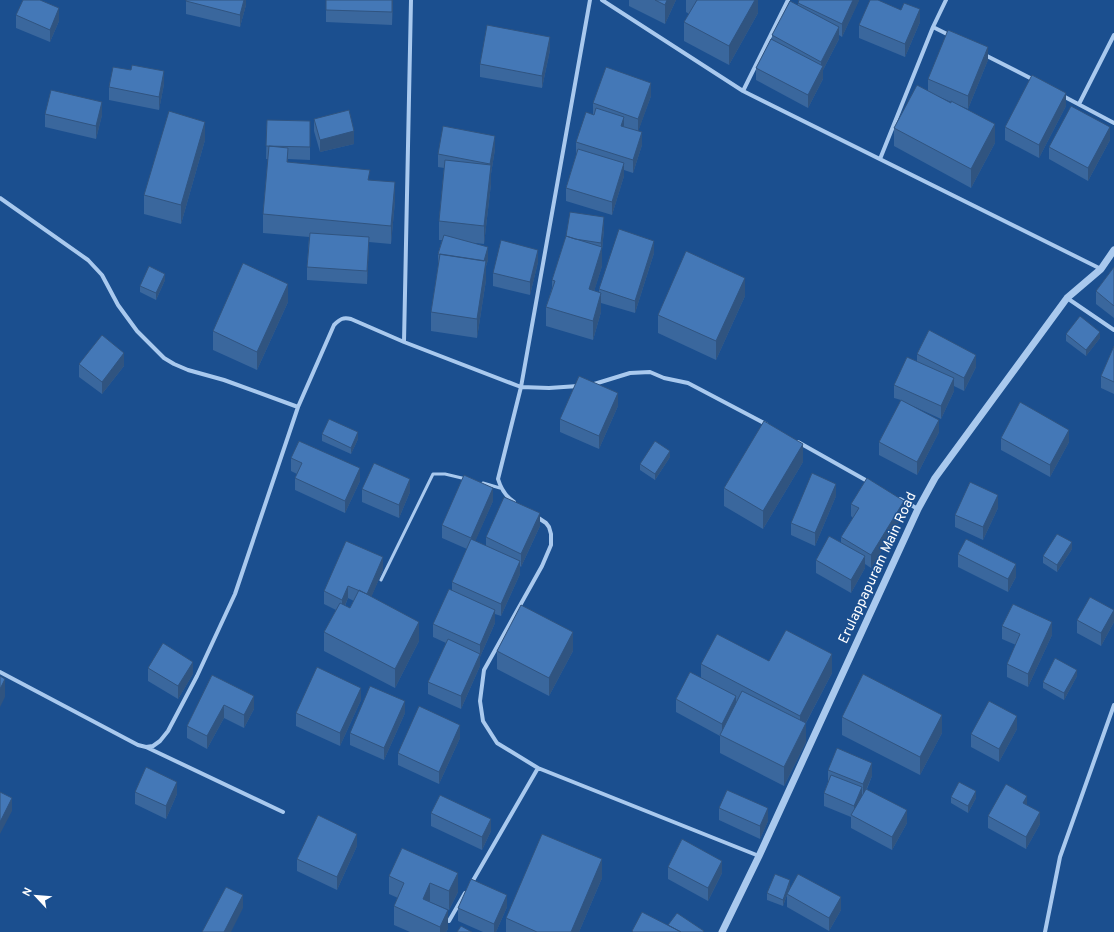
<svg xmlns="http://www.w3.org/2000/svg" width="1114" height="932" font-family="Overpass,sans-serif">
	<style>
		.lines { fill: none; stroke-linecap: round; stroke-linejoin: round }
		.service { stroke: #a9c9ee; stroke-width: 3 }
		.minor { stroke: #a9c9ee; stroke-width: 4 }
		.tertiary { stroke: #a9c9ee; stroke-width: 7 }
		.wall { fill: #3a679d; fill-rule: evenodd }
		.shaded-wall { fill: #305480 }
		.building { fill: #4478b7; stroke: #305480 }
		.labels { text-anchor: middle; dominant-baseline: central; stroke-width: 3; stroke-linejoin: round; paint-order: stroke }
		.street-label { font-size: 14px; fill: #fff; stroke: #1b4f8f }
	</style>
	<rect width="100%" height="100%" fill="#1b4f8f"/>
	<g class="lines">
		<path class="service" d="M483,483L500,488
			M381,580L433,474H445L466,479"/>
		<path class="minor" d="M602,0L743,91L1101,269
			M933,27L946,0
			M983,54L1034,80
			M743,91L788,0
			M1063,96L1114,123
			M1079,104L1114,35
			M880,159L933,27L951,36
			M0,198L88,260L102,275L118,305L137,331L164,358L174,364L188,370L224,380L298,407
			M1067,298L1114,330
			M404,342L411,0
			M591,385L630,373L650,372L664,378L688,383L766,424
			M798,442L869,482
			M900,499L918,509
			M514,502C505,496 501,489 498,479L521,387L590,0
			M537,517L546,523L549,527L551,534V545L542,566L484,670L480,701L483,721L497,743L538,768L759,856
			M0,672L138,745L146,747L153,746L160,741L168,731L197,676L235,594L298,407L334,325C340,319 343,317 351,319L404,342L521,387L549,388L578,386
			M146,747L283,812
			M471,884L538,768
			M449,921L465,893
			M1045,932L1060,857L1114,705"/>
		<path class="tertiary" d="M722,932L759,856L918,509L935,478L1067,298L1101,269L1114,250"/>
	</g>
	<path class="wall" d="M246,0V5L240,27L186,14V1Z
		M393,0L392,25L326,22V10Z
		M629,0H676L665,24L629,6Z
		M686,0H758V13L729,65L684,41V22L689,14L686,12Z
		M859,0L842,37L839,35V39L823,70V79L808,108L756,80V68L772,39V35L798,5V3Z
		M16,15L59,21L50,42L16,28Z
		M920,22L905,57L859,38V25Z
		M550,50L542,88L480,77V64Z
		M988,60L968,109L959,105L995,143L971,188L894,146V128L928,91V79ZM938,96L951,102V103Z
		M164,84L159,110L109,100V87Z
		M651,96L638,131L642,145L633,173L624,170V176L612,215L566,201V188L576,155V142L593,114V103Z
		M1066,106L1039,158L1005,140V127Z
		M45,114L102,115L96,139L45,127Z
		M314,119L354,144L320,152L314,131Z
		M267,120L310,121V160L288,159V162L370,180L395,201L391,244L369,242L367,284L307,280V267L309,237L263,233V214L268,159H266Z
		M205,140L181,224L144,214V195Z
		M1110,140L1088,181L1049,159V147Z
		M495,149L491,174V184L484,244L475,243L488,260L486,266V280L477,338L431,331V312L438,267V254L442,240H439V221L444,168L438,167V154Z
		M604,230L602,250V266L594,291L599,292V289L654,253L635,313L601,303V312L593,340L546,326V307L552,288V280L566,236Z
		M538,262L530,295L493,286V273Z
		M1114,267V318L1096,304V291Z
		M165,280L156,300L140,292V286Z
		M745,296L716,360L658,333V315Z
		M288,302L257,370L213,350V331Z
		M1066,334L1100,338L1086,356L1066,341Z
		M1114,346V394L1101,388V376Z
		M917,354L976,367L964,391L954,386V391L941,419L913,406L939,432L917,475L879,455V442L901,400L894,398V385L917,362Z
		M79,364L124,366L102,394L79,377Z
		M618,406L599,449L560,432V419Z
		M322,434L358,439L351,454L322,441Z
		M1001,438L1069,442L1050,477L1001,450Z
		M670,457L655,480L640,470V464Z
		M291,458L360,481L345,513L295,490V478L297,474L291,471Z
		M803,462L763,529L724,506V488Z
		M362,489L410,492L399,518L362,502Z
		M836,496L815,546L791,535V523Z
		M493,501L475,541L486,546V537L540,526L521,567L520,566V574L501,616L495,614V623L480,657V666L461,709L428,694V682L446,643L433,637V624L452,591V582L467,549L442,538V525Z
		M851,504L904,514L871,568L865,564V568L851,593L816,573V560L841,543V537L853,518L851,516Z
		M998,508L983,540L955,527V515Z
		M1072,549L1057,572L1043,563V556Z
		M958,554L1016,577L1008,592L958,567Z
		M383,570L371,597L419,641L395,688L324,651V632L336,610L324,604V591ZM348,598L354,601L350,608L345,606Z
		M1077,620L1114,622L1101,646L1077,633Z
		M1002,626L1052,635L1028,687L1007,677V664L1016,645L1002,639Z
		M497,651H573L549,696L497,669Z
		M769,661L832,673L806,723V742L784,786L720,753V736L676,712V699L701,678V664Z
		M148,668L193,674L178,699L148,681Z
		M212,675L254,709L244,728L224,718L207,749L187,738V726Z
		M1077,676L1064,700L1043,688V682Z
		M361,700L340,746L296,726V713Z
		M405,713L384,760L350,745V733Z
		M842,717L942,733L920,775L842,735Z
		M1017,729L999,762L971,747V734Z
		M460,738L439,784L398,765V753Z
		M828,770L872,776L867,789L907,823L892,850L851,828V817L824,806V793L828,782Z
		M135,792L177,794L166,819L135,804Z
		M951,797L976,798L968,813L951,803Z
		M1027,805L1040,824L1026,849L988,828V816Z
		M719,808L768,821L760,839L719,820Z
		M431,813L491,831L482,850L431,826Z
		M357,846L337,890L297,871V859Z
		M402,848L458,892L449,910L430,902L448,929L446,932H410L394,925V906L398,898L389,894V876Z
		M668,867L722,873L708,901L668,879Z
		M602,878L579,932H506V918Z
		M790,886L788,892L841,910L829,931L787,907V895L783,906L767,900V893Z
		M507,907L496,932H483L458,921V908Z"/>
	<path class="shaded-wall" d="M244,0H246V5L240,27V15Z
		M392,0H393L392,25Z
		M667,0H676L665,24V5Z
		M755,0H758V13L729,65V46Z
		M853,0H859V1L842,37V24Z
		M59,8V21L50,42V30Z
		M920,9V22L905,57V44Z
		M839,27V39L823,70V79L808,108V95L821,70V62Z
		M550,37V50L542,88V76Z
		M988,47V60L968,109V96Z
		M164,71V84L159,110V97Z
		M651,83V96L638,132V119Z
		M1066,93V106L1039,158V145Z
		M102,102V115L96,139V126Z
		M624,117V130L621,126Z
		M205,122V140L181,224V205Z
		M995,124V143L971,188V169Z
		M1110,127V140L1088,181V168Z
		M354,131V144L320,152V140Z
		M642,132V145L633,173V160Z
		M495,136V149L491,174V184L484,244V226L490,169V164Z
		M288,148V166L287,162Z
		M624,163V176L612,215V202Z
		M395,182V201L391,244V226Z
		M604,217V230L602,250V266L589,308V289L601,250V243Z
		M369,237V250L367,284V271Z
		M654,241V253L635,313V301Z
		M488,247V260L486,266V280L477,338V319L482,266Z
		M538,250V262L530,295V282Z
		M165,274V280L156,300V293Z
		M745,278V296L716,360V341Z
		M288,284V302L257,370V352Z
		M601,293V312L593,340V321Z
		M1100,332V338L1086,356V350Z
		M124,353V366L102,394V382Z
		M976,355V367L964,391V378Z
		M954,378V391L941,419V406Z
		M618,393V406L599,449V436Z
		M939,420V432L917,475V462Z
		M1069,430V442L1050,477V465Z
		M358,432V439L351,454V448Z
		M803,444V462L763,529V511Z
		M670,451V457L655,480V474Z
		M360,468V481L345,513V501Z
		M410,479V492L399,518V505Z
		M836,484V496L815,546V533Z
		M493,488V501L471,551V538Z
		M998,495V508L983,540V527Z
		M904,501V514L871,568V555Z
		M540,513V526L521,567V554Z
		M1072,542V549L1057,572V565Z
		M865,556V568L851,593V580Z
		M383,557V570L367,607V594Z
		M520,561V574L501,616V604Z
		M1016,564V577L1008,592V579Z
		M348,586V598L342,612V600Z
		M495,610V623L480,657V666L461,709V696L480,654V645Z
		M1114,610V622L1101,646V633Z
		M419,622V641L395,688V669Z
		M1052,622V635L1028,687V674Z
		M573,632V651L549,696V678Z
		M832,654V673L800,734V716Z
		M193,662V674L178,699V686Z
		M1077,670V676L1064,700V693Z
		M5,679V697L0,707V689Z
		M361,688V700L340,746V733Z
		M254,696V709L244,728V715Z
		M736,696V709L722,735V724Z
		M405,701V713L384,760V748Z
		M224,705V718L207,749V736Z
		M942,715V733L920,775V757Z
		M1017,716V729L999,762V749Z
		M806,723V742L784,786V767Z
		M460,725V738L439,784V772Z
		M872,763V776L863,797V784Z
		M177,782V794L166,819V806Z
		M862,787V800L854,817V806Z
		M976,791V798L968,813V806Z
		M1027,796V808L1023,803Z
		M12,798V811L0,834V822Z
		M768,808V821L760,839V826Z
		M907,810V823L892,850V837Z
		M1040,812V824L1026,849V837Z
		M491,819V831L482,850V837Z
		M357,834V846L337,890V877Z
		M602,859V878L579,932H571Z
		M722,861V873L708,901V888Z
		M458,873V892L449,910V891Z
		M790,880V886L783,906V900Z
		M430,883V902L423,899Z
		M243,895V908L231,932H224Z
		M507,895V907L496,932H494V924Z
		M841,897V910L829,931V918Z
		M448,910V929L446,932H440V927Z"/>
	<path class="building" d="M23,0H40L59,8L50,30L16,15Z
		M186,0H244L240,15L186,1Z
		M326,0H392V12L326,10Z
		M655,0H667L665,5Z
		M697,0H755L729,46L684,22Z
		M799,0H853L842,24L798,3Z
		M870,0H878L901,10L904,3L920,9L905,44L859,25Z
		M790,1L839,27L821,62L772,35Z
		M487,25L550,37L542,76L480,64Z
		M948,30L988,47L968,96L928,79Z
		M771,39L823,66L808,95L756,68Z
		M132,65L164,71L159,97L109,87L113,67L131,70Z
		M606,67L651,83L638,119L593,103Z
		M1032,75L1066,93L1039,145L1005,127Z
		M917,85L951,103V101L995,124L971,169L894,128Z
		M51,90L102,102L96,126L45,114Z
		M1071,106L1110,127L1088,168L1049,147Z
		M596,108L624,117L621,126L642,132L633,160L576,142L586,112L594,115Z
		M349,110L354,131L320,140L314,119Z
		M169,111L205,122L181,205L144,195Z
		M267,120L310,121V147L266,146Z
		M443,126L495,136L490,164L438,154Z
		M269,146L288,148L287,162L370,170L368,180L395,182L391,226L263,214Z
		M578,149L624,163L612,202L566,188Z
		M445,160L491,165L484,226L439,221Z
		M570,212L604,217L601,243L575,239L566,236Z
		M619,229L654,241L635,301L599,289Z
		M310,233L369,237L367,271L307,267Z
		M444,235L488,247L484,261L438,254Z
		M566,236L602,247L589,289L601,293L593,321L546,307L555,281L552,280Z
		M501,240L538,250L530,282L493,273Z
		M686,251L745,278L716,341L658,315Z
		M440,254L486,261L477,319L431,312Z
		M243,263L288,284L257,352L213,331Z
		M149,266L165,274L156,293L140,286Z
		M1114,267V306L1096,291Z
		M1080,316L1100,332L1086,350L1066,334Z
		M929,330L976,355L964,378L917,354Z
		M102,335L124,353L102,382L79,364Z
		M1114,346V382L1101,376Z
		M907,357L954,378L941,406L894,385Z
		M579,376L618,393L599,436L560,419Z
		M901,400L939,420L917,462L879,442Z
		M1020,402L1069,430L1050,465L1001,438Z
		M329,419L358,432L351,448L322,434Z
		M764,421L803,444L763,511L724,488Z
		M299,441L360,468L345,501L295,478L302,463L291,458Z
		M655,441L670,451L655,474L640,464Z
		M374,463L410,479L399,505L362,489Z
		M812,473L836,484L815,533L791,523Z
		M464,475L493,488L471,538L442,525Z
		M867,478L904,501L871,555L841,537L859,508L851,504Z
		M970,482L998,495L983,527L955,515Z
		M504,497L540,513L521,554L486,537Z
		M1057,534L1072,542L1057,565L1043,556Z
		M829,536L865,556L851,580L816,560Z
		M471,539L520,561L501,604L452,582Z
		M966,539L1016,564L1008,579L958,554Z
		M346,541L383,557L367,594L348,586L342,600L324,591Z
		M449,589L495,610L480,645L433,624Z
		M359,590L419,622L395,669L324,632L340,603L350,608Z
		M1090,597L1114,610L1101,633L1077,620Z
		M1013,604L1052,622L1028,674L1007,664L1020,634L1002,626Z
		M521,605L573,632L549,678L497,651Z
		M786,630L832,654L800,716L701,664L717,634L769,661Z
		M448,639L480,654L461,696L428,682Z
		M163,643L193,662L178,686L148,668Z
		M1055,658L1077,670L1064,693L1043,682Z
		M317,667L361,688L340,733L296,713Z
		M690,672L736,696L722,724L676,699Z
		M863,674L942,715L920,757L842,717Z
		M212,675L254,696L244,715L224,705L207,736L187,726Z
		M0,676L5,679L0,689Z
		M370,686L405,701L384,748L350,733Z
		M742,691L806,723L784,767L720,735Z
		M989,701L1017,716L999,749L971,734Z
		M419,706L460,725L439,772L398,753Z
		M837,748L872,763L863,784L828,770Z
		M146,767L177,782L166,806L135,792Z
		M831,775L862,787L854,806L824,793Z
		M959,782L976,791L968,806L951,797Z
		M1006,784L1027,796L1023,803L1040,812L1026,837L988,816Z
		M866,789L907,810L892,837L851,815Z
		M727,790L768,808L760,826L719,808Z
		M0,792L12,798L0,822Z
		M440,795L491,819L482,837L431,813Z
		M318,815L357,834L337,877L297,859Z
		M542,834L602,859L571,932H537L506,918Z
		M682,839L722,861L708,888L668,867Z
		M402,848L458,873L449,891L430,883L423,899L448,910L440,927L394,906L404,883L389,876Z
		M775,874L790,880L783,900L767,893Z
		M798,874L841,897L829,918L787,894Z
		M471,879L507,895L494,924L458,908Z
		M226,887L243,895L224,932H202Z
		M642,912L681,932H633L632,931Z
		M677,913L704,931L703,932H681L668,925Z
		M461,926L472,932H457Z"/>
	<g class="labels">
		<g class="street-label">
			<text transform="translate(878 568) rotate(-65)">Erulappapuram Main Road</text>
		</g>
	</g>
	<g transform="translate(36 896) rotate(296)" stroke="#1b4f8f" stroke-width="3" paint-order="stroke">
	<path d="M0-3L7 15L0 10L-7 15Z" fill="#ffffff"/>
	<text y="-6" font-size="11" font-weight="bold" text-anchor="middle" fill="#ffffff">N</text>
	</g>
</svg>
